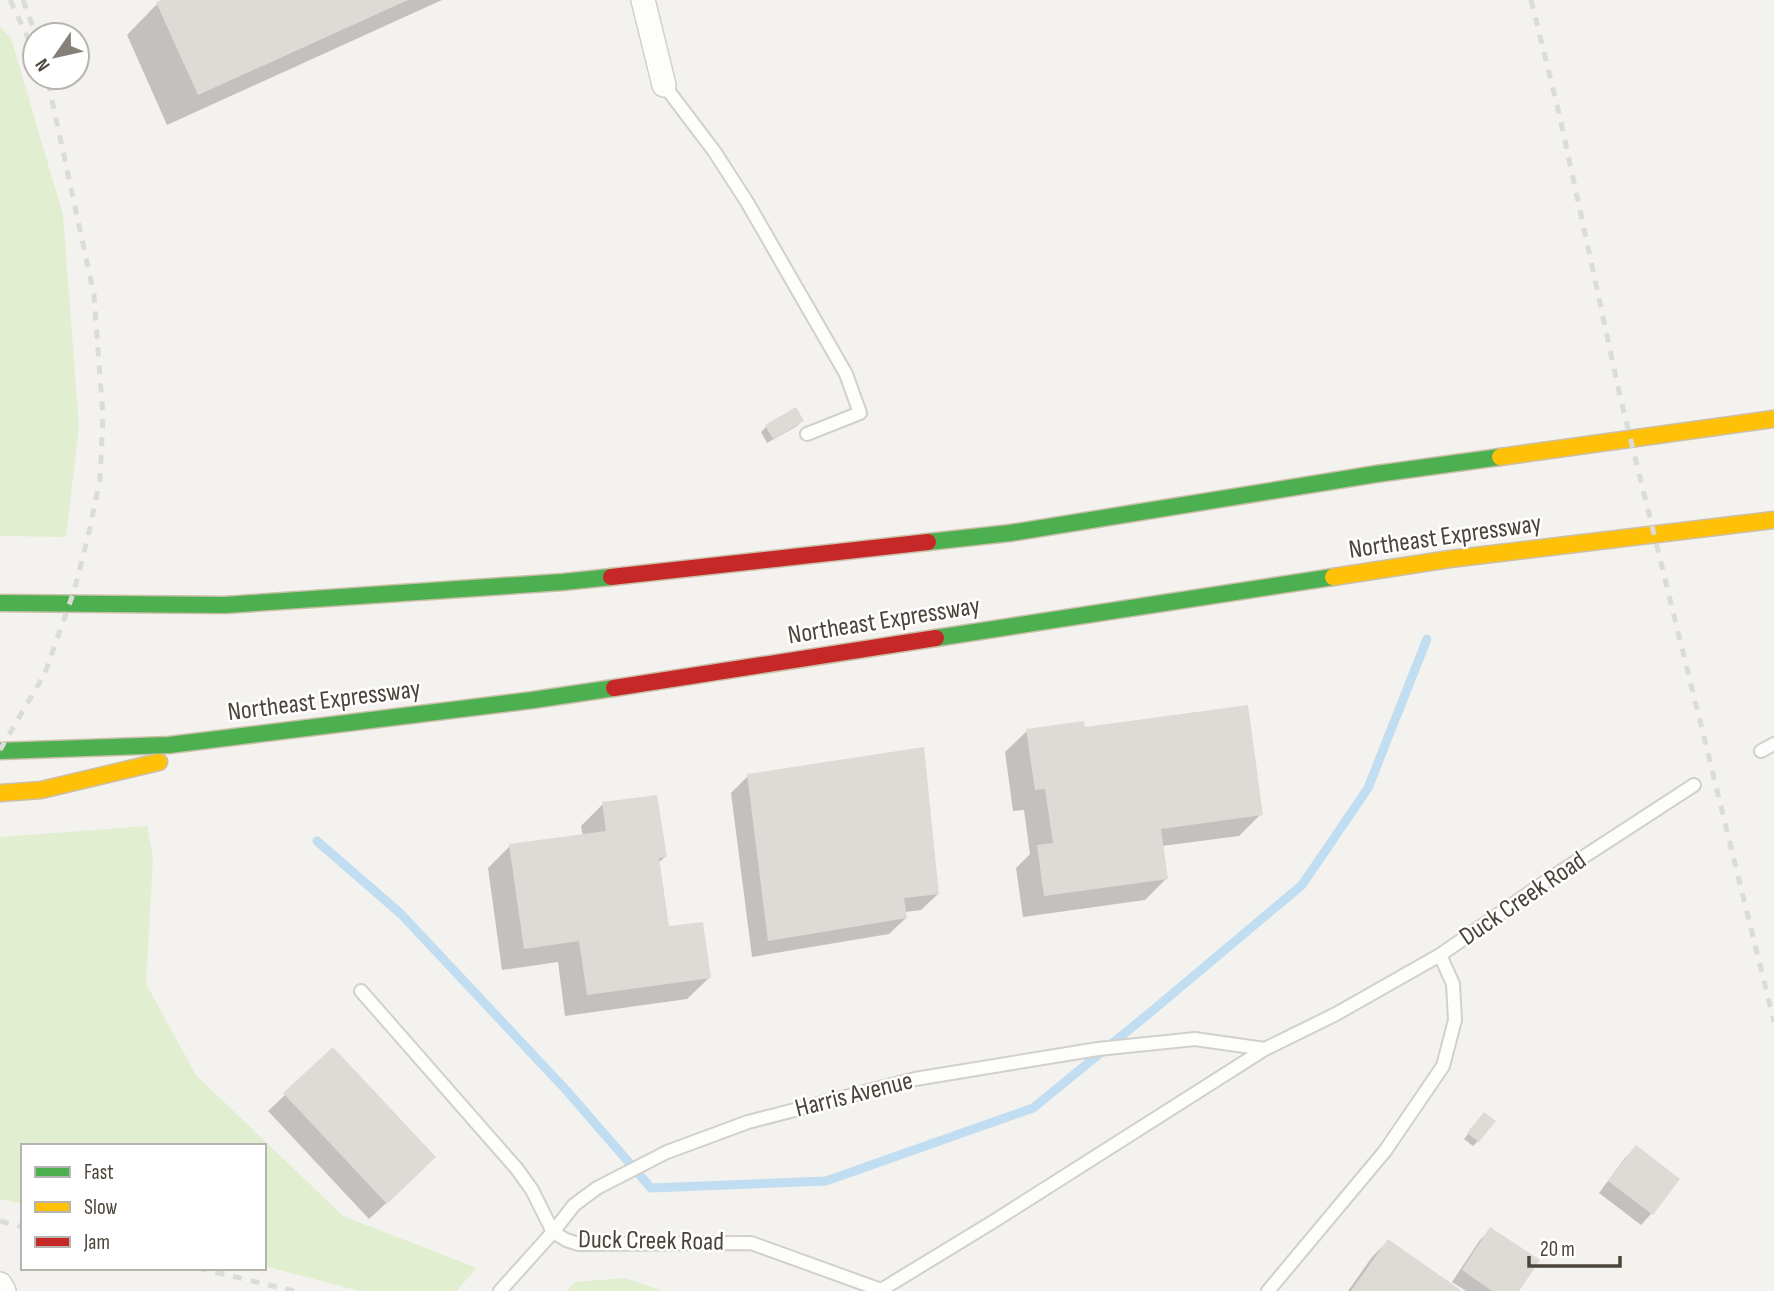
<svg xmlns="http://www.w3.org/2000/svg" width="1774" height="1291" font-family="'Sofia Sans Condensed',sans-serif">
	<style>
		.green { fill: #e1eecf }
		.shadow { fill: #0003 }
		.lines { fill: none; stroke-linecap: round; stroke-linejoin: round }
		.stream { stroke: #c0ddf1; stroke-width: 9 }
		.building { fill: #dedbd6 }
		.lane-casing { stroke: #d2d0cb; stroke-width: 16 }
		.street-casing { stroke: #d2d0cb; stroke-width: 26 }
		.fast-casing { stroke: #ccbfa9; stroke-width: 19 }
		.slow-casing { stroke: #ccbfa9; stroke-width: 19 }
		.jam-casing { stroke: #ccbfa9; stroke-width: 19 }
		.lane { stroke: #fdfdfc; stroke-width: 12 }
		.street { stroke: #fdfdfc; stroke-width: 23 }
		.fast { stroke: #4caf50; stroke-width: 16 }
		.slow { stroke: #ffc107; stroke-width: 16 }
		.jam { stroke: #c62828; stroke-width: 16 }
		.rail { stroke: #dbdbda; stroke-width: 5; stroke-dasharray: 9 9; stroke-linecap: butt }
		.labels { text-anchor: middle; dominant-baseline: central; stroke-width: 5; stroke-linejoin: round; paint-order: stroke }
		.street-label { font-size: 26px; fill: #4b4439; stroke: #fff }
	</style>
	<rect width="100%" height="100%" fill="#f4f2ee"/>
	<path class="green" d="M0,27L11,38L63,215L79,427L66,537L0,536Z
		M147,826L153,857L146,984L196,1075L343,1216L477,1268L456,1291H360L264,1266V1146H23V1204L0,1199V837Z
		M625,1278L663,1291H567L575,1282Z"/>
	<path class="shadow" d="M166,0H442L167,125L127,35L157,4Z
		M796,409L802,421L797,426L767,443L761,432L766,427Z
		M1084,729L1261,814L1239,836L1162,846L1167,878L1145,900L1023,917L1016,868L1030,854L1024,810L1013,811L1005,752L1027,731Z
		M748,776L938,894L921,910L905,912L906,918L889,934L752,957L731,793Z
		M603,804L665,857L658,863L667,928L709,978L687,999L565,1016L558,962L502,970L488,868L510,846L583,836L581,826Z
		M285,1095L418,1174L369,1219L268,1111Z
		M1480,1119L1478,1141L1473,1146L1464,1139Z
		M1636,1147L1651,1214L1641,1225L1599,1193L1625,1158Z
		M1491,1229L1517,1291H1466L1452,1282L1480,1240Z
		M1388,1241L1459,1291H1348L1372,1257Z"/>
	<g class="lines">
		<path class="stream" d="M317,841L401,914L567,1091L651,1188L826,1181L1033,1108L1152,1011L1302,885L1368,788L1427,639"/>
	</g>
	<path class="building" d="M162,0H408L198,95L156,2Z
		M796,407L804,421L773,439L765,425Z
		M1248,705L1263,815L1161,829L1168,879L1044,896L1037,845L1053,843L1045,789L1035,790L1026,729L1084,721L1085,727Z
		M924,747L939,894L904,898L907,918L768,941L747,774Z
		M657,795L667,857L659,858L669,926L703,922L711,978L587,995L579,941L524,949L509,844L606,831L602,802Z
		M333,1047L436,1157L387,1204L283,1093Z
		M1484,1112L1496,1121L1479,1142L1467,1133Z
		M1636,1145L1680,1179L1653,1215L1608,1181Z
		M1490,1227L1540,1260L1519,1291H1492L1462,1270Z
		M1388,1239L1462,1291H1351Z"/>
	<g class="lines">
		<g class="lane-casing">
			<path id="lane" d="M664,85L714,151L747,202L846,374L860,413L807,434
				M1761,751L1774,744
				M361,991L517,1169L532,1190L553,1232L566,1240L579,1244L751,1243L884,1291
				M881,1290L991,1223L1265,1049L1336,1014L1440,955L1545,882L1694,785
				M500,1291L553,1232L574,1205L597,1188L667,1152L748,1122L915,1079L1098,1049L1195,1039L1265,1049
				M1268,1291L1385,1151L1443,1066L1455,1020L1453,984L1440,955"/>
		</g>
		<g class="street-casing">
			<path id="street" d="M643,0L664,85
				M0,1284L4,1291"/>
		</g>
		<g class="fast-casing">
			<path id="fast" d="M928,542L1010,533L1376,474L1500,457
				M0,603L225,605L563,582L611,577
				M936,638L1333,577
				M0,751L169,745L533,700L614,688"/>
		</g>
		<g class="slow-casing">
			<path id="slow" d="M1500,457L1774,419
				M1333,577L1450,559L1774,520
				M0,793L41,790L159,762"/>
		</g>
		<g class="jam-casing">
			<path id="jam" d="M611,577L928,542
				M614,688L936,638"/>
		</g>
		<use href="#lane" class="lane"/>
		<use href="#street" class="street"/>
		<use href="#fast" class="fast"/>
		<use href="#slow" class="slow"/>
		<use href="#jam" class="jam"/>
		<path class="rail" d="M10,0L35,53
			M23,0L36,35
			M1531,0L1559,113L1620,396L1774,1022
			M0,750L45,673L74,591L88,537L100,479L103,417L94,295L47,77
			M0,1221L23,1227
			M198,1268L294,1291"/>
	</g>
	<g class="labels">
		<g class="street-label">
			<text transform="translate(1445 537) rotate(-8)">Northeast Expressway</text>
			<text transform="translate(884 621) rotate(-9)">Northeast Expressway</text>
			<text transform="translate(324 701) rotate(-7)">Northeast Expressway</text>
			<text transform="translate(1523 899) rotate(-34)">Duck Creek Road</text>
			<text transform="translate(854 1095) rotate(-14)">Harris Avenue</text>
			<text transform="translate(651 1241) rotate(1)">Duck Creek Road</text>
		</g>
	</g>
	<rect x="21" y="1144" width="245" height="126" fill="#ffffff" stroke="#b7b4b0" stroke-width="2"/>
	<rect x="35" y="1167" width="35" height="10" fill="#4caf50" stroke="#b7b4b0" stroke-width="2"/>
	<text x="84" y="1179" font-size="21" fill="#4b4439">Fast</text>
	<rect x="35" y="1202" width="35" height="10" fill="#ffc107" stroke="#b7b4b0" stroke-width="2"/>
	<text x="84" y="1214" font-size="21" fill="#4b4439">Slow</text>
	<rect x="35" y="1237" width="35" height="10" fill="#c62828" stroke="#b7b4b0" stroke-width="2"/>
	<text x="84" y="1249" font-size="21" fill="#4b4439">Jam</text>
	<g transform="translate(56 56) rotate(236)"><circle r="33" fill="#ffffff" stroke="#b7b4b0" stroke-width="2"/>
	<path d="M0-5L12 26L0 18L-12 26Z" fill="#868178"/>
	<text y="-10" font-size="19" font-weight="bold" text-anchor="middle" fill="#4b4439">N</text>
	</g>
	<path d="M1529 1256v10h91v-10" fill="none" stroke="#4b4439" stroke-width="3.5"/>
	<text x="1540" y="1256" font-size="21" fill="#4b4439" stroke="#ffffff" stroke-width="5" paint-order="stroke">20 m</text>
</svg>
